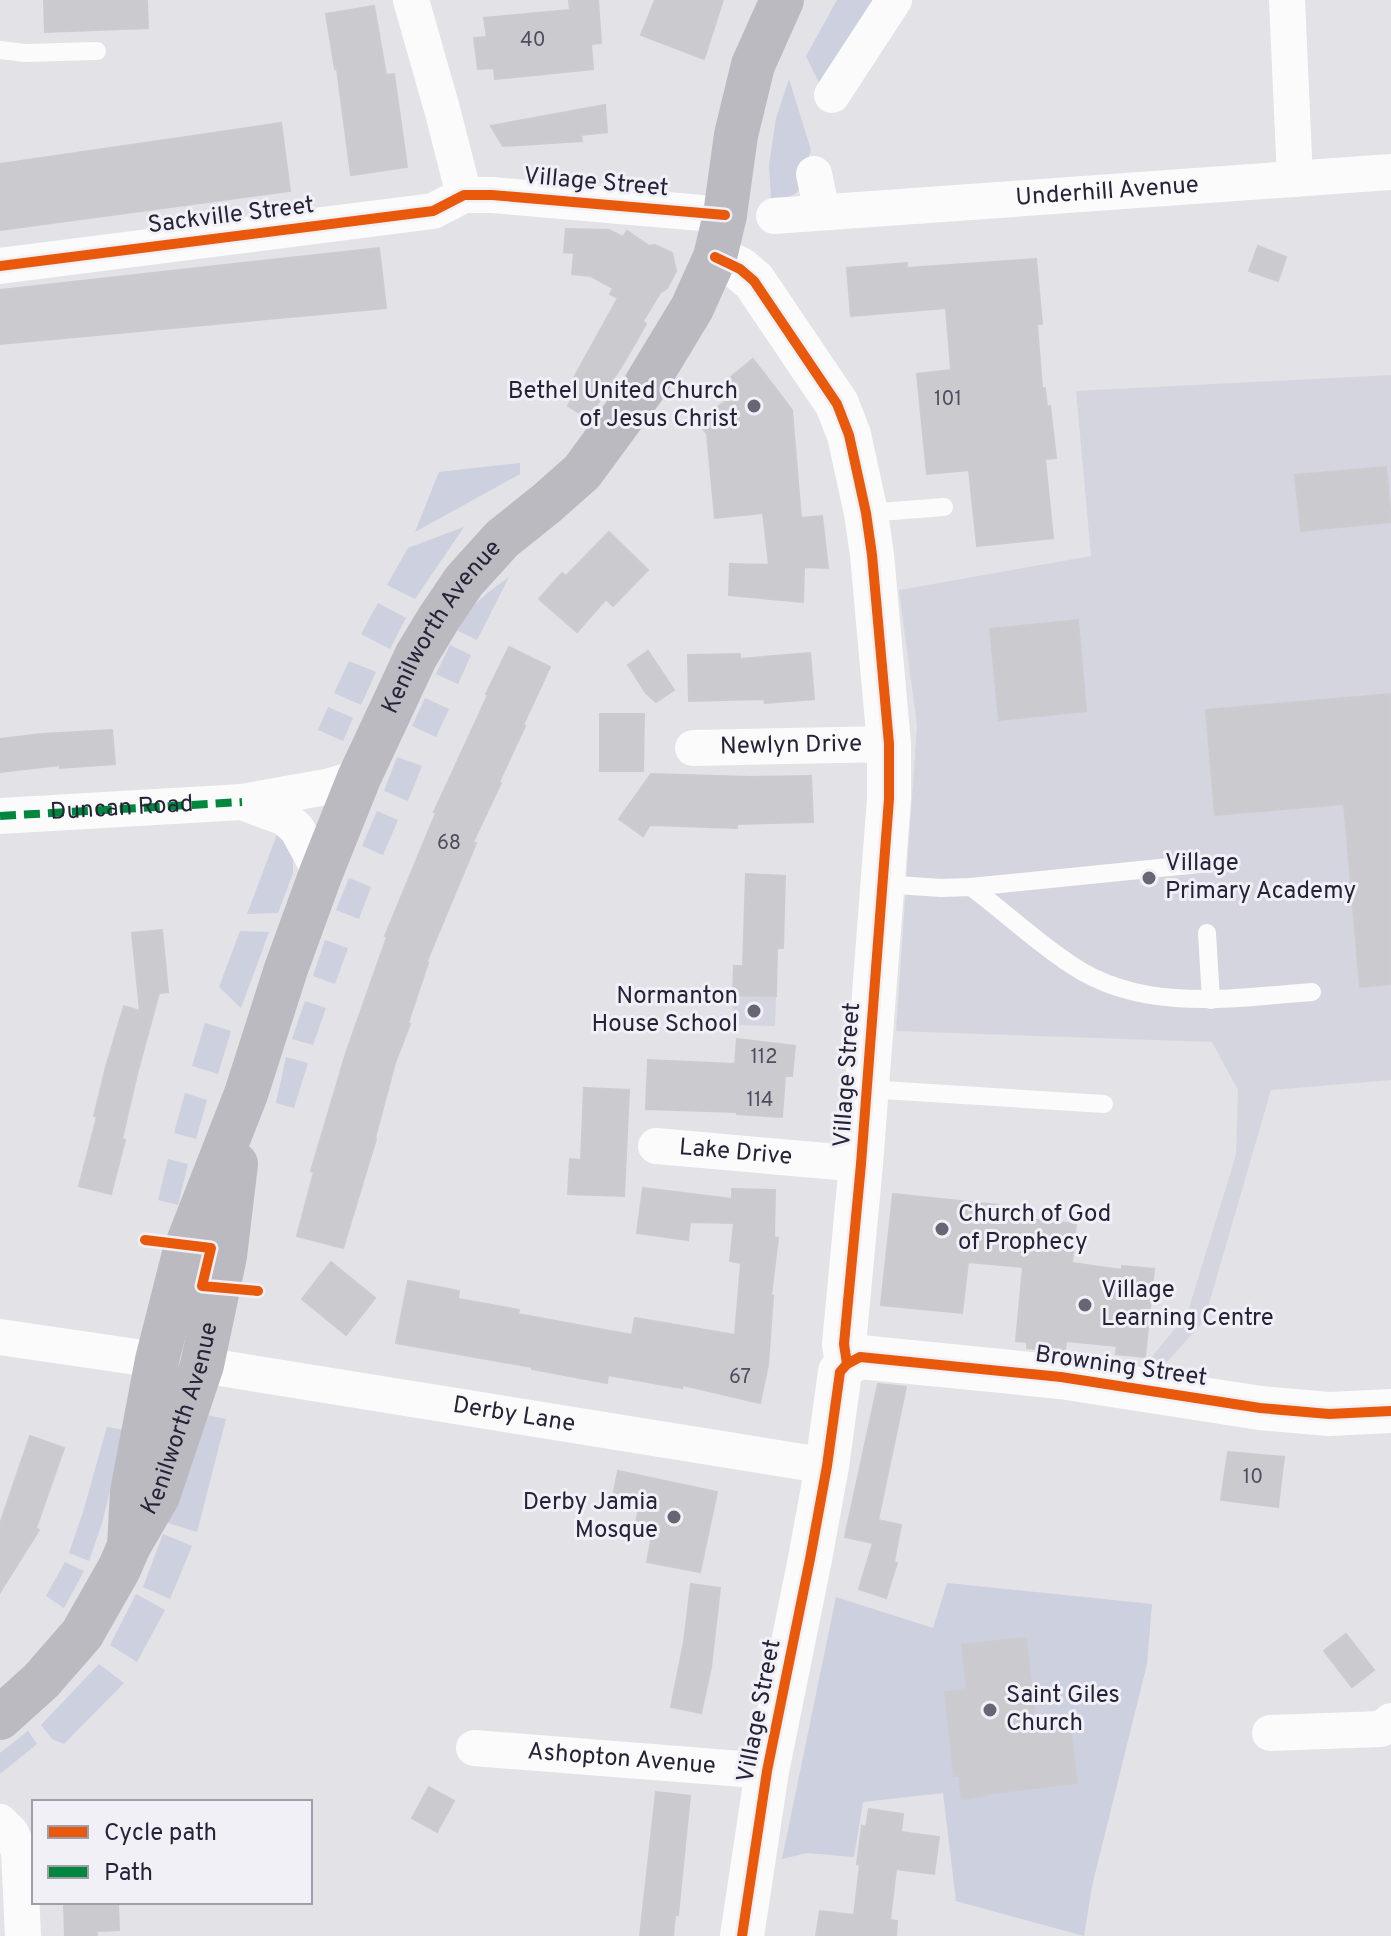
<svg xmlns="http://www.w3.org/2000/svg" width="1391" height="1936" font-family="Overpass,sans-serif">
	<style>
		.built { fill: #d5d5df }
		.green { fill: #ccd0df }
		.building { fill: #cacacf; stroke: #cbcbd0; stroke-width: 2 }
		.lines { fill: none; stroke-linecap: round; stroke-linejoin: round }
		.lane { stroke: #fbfbfb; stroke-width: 18 }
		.street { stroke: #fbfbfb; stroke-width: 36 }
		.secondary { stroke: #fbfbfb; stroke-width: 44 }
		.highway { stroke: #bbbac1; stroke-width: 44 }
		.quiet { stroke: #00873e; stroke-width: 8; stroke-dasharray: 16 8; stroke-linecap: butt }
		.cycleway-casing { stroke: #f0f0f6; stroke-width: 15 }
		.cycleway { stroke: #e8590c; stroke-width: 10 }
		.poi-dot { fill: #686575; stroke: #f0f0f6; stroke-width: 3 }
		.labels { text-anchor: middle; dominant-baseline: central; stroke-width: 6; stroke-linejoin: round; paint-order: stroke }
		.number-label { font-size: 20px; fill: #4f4c5e }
		.street-label { font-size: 24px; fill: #262238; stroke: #f0f0f6 }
		.poi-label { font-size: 24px; fill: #262238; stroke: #f0f0f6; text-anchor: start }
	</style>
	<rect width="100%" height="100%" fill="#e2e2e7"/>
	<path class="built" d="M1391,375V1080L1271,1090L1204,1321L1167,1362L1150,1359L1187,1314L1236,1155L1238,1090L1212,1042L896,1031L917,725L899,590L1091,556L1076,391Z
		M733,995L776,996L775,1026L732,1025Z"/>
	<path class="green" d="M837,0H884L826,97L806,56Z
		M789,79L811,150C805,164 807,190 791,196C785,198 777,198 771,199L769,165L776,118Z
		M520,463V474L415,532L439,472Z
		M464,527L415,599L387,585L408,548Z
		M509,577L477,640L458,631C471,603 485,595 509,577Z
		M378,603L406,618L390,649L361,634Z
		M450,645L471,655L458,684L436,674Z
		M349,661L376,672L361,705L334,693Z
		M425,698L449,709L436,737L412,726Z
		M328,707L353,718L343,741L318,730Z
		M397,757L422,766L408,801L384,791Z
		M377,811L398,820L383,855L362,846Z
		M279,829L292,849L293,860V873L278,913L247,914Z
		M349,878L371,887L359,919L336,910Z
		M240,931L269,932L241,1008L219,987Z
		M325,940L348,948L335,984L313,976Z
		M305,1001L326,1008L313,1045L292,1039Z
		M205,1023L231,1031L218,1074L192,1066Z
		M286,1057L308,1063L294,1108L276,1103Z
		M185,1093L207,1100L196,1139L174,1133Z
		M168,1159L188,1164L178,1205L158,1200Z
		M207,1415L226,1419L197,1532L168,1523Z
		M107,1427L125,1430L102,1523L89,1561L69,1553L83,1512Z
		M163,1534L192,1546L170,1599L143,1587Z
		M65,1562L84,1571L64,1608L46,1596Z
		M947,1583L1152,1604L1147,1664L1092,1886L1084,1936L956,1901L943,1793L863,1802L854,1857L807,1853L782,1859L836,1597L933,1628Z
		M136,1594L165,1610L137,1662L110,1645Z
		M99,1664L124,1683L64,1744L52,1739L41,1725Z
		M28,1731L37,1744L0,1774V1753Z"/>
	<path class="building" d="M44,0H147L148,28L45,32Z
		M569,0H598L601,43L591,44L593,69L495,79L494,68L478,69L474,38L487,37L484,18L570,10Z
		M655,0H723L704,59L641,35Z
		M374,6L386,75L394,74L407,167L351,175L337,69H335L326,14Z
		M605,105L607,132L581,135L582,141L503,146L491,126Z
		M281,123L290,191L0,230V164Z
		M566,229L609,230L623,237L627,231L649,246L655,245L672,253L676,271L667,288L660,293L643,321L646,324L626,359L597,405L586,417L568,406L574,394L567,390L618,298L610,294L613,288L591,276L572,274L574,253L564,252Z
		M1258,246L1286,257L1278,281L1249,271Z
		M379,248L386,308L0,344V290Z
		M1036,259L1042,324H1037L1042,388H1045L1047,407L1050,406L1056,458L1045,459L1053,538L977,546L969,470L927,474L917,374L951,370L946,308L851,316L847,268L907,263V268Z
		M753,359L792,410L801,518L822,516L828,568L804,567L803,602L729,595L730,564L769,565L763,513L715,518L707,434L697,421L729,399L721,385Z
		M1386,467L1391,522L1301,531L1295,475Z
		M609,532L648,570L613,606L606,599L577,632L539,599L562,573L566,576Z
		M1078,620L1086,711L999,720L990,629Z
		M509,647L550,667L523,725L525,726L499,782L501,783L473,842L476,843L426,963H428L408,1023L410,1024L395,1063L375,1138L376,1139L343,1248L297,1236L314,1172L311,1171L346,1053L387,937L385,936L436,813L434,812L488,695L486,694Z
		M648,651L674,690L656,702L646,693L628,665Z
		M810,653L814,699L765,703L764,699L689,701L688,655L740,654V659Z
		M1391,694V984L1360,987L1344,804L1215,815L1206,710Z
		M600,714H644L643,771H600Z
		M112,730L115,764L60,768V765L0,772V739L42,734Z
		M651,774L751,777L811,776L813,822L737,824V828L650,825L643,836L619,819Z
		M746,874L785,876L783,948H777L776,996L733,995L734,966H743Z
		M162,930L168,992L159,993L137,1074L122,1139L125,1140L111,1194L79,1186L97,1117L94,1116L106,1067L124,1006L140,1011L132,933Z
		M737,1039L795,1046L792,1076H785L782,1117L737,1114V1112L646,1109L648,1060L735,1064Z
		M584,1088L629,1090L624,1196L568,1194L570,1159L581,1160Z
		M643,1188L732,1199V1189L775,1190L774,1237L778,1238L771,1296H773L768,1365L760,1403L683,1385L682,1388L608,1375L607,1383L532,1369V1367L396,1343L408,1281L459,1291L458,1299L519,1310L518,1314L632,1335L635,1318L735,1335L741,1263L730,1261L734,1223L690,1222L688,1240L637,1233Z
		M893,1194L998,1205L997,1216L1076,1224L1072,1263L1122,1270V1266L1154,1269L1145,1357L1116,1354L1117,1346L1066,1341L1065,1352L1027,1348V1342L1016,1341L1023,1267L968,1262L962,1313L881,1305Z
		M331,1262L375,1298L346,1335L302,1299Z
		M878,1384L906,1387L878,1520L901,1525L894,1562L897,1563L886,1598L859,1589L873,1543L845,1537Z
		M30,1436L64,1448L36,1528L39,1530L0,1592V1524Z
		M1228,1452L1284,1457L1278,1507L1221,1500Z
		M618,1471L717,1492L700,1572L647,1562L652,1536L634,1532L640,1503L613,1497Z
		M691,1584L720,1588L711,1667L701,1713L671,1707L684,1642Z
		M1346,1634L1374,1670L1352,1687L1324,1651Z
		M1026,1638L1036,1731L1070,1728L1077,1783L984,1794V1796L962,1799L959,1776H954L945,1692L967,1689L962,1645Z
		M429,1787L454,1801L437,1832L412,1818Z
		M656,1792L690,1796L678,1915H675L673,1936H640Z
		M869,1809L903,1814L901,1832L939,1837L934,1874L896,1869L890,1920L897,1921L896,1936H816L820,1911L854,1915L860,1865L857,1864L862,1826L866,1827Z
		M118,1904L119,1930L96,1931L97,1936H65L64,1905Z"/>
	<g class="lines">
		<path class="lane" d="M0,50L25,53L97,51
			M866,513L944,507
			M882,884L941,888L971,887L1199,864
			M971,887C1005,912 1037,943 1073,966C1144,1013 1233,998 1312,992
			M1207,933L1211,1000
			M867,1089L1104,1104"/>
		<g class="street">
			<path d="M411,0L442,109L464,195"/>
			<path d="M1287,0L1295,179"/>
			<path d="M832,95L894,0"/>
			<path d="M814,174L822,212"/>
			<path id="s1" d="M774,216L1391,172"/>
			<path d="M0,266L433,211L464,195H492L725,215"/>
			<path id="s2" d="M693,748L889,744"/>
			<path d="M242,802L285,818L297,829L321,873"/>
			<path id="s3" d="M0,816L242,802L326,787L359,778"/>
			<path id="s4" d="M656,1146L861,1164"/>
			<path d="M0,1337L157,1360"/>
			<path id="s5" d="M202,1365L827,1466"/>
			<path d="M1270,1733L1381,1729L1391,1721"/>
			<path id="s6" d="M474,1748L767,1771"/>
			<path d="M0,1822L11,1833L19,1851L23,1936"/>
		</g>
		<path class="secondary" d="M715,257L740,269L754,281L837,404L849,435L866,513L872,555L889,744V799L861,1164L844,1344L847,1364
			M742,1936L767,1771L810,1559L827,1466L840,1372L847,1364L860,1357L1061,1377L1260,1408L1329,1414L1391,1411"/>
		<g class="highway">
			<path id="s7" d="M129,1546L132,1492L157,1360L185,1250L246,1094L286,969L321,873L359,778L416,656L439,618L464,581L502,539L547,503L582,472L643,389L692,308L715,257L725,215L736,135L753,65L782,0"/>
			<path id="s8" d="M0,1718L41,1681L82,1634L119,1569L129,1546L158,1496L202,1365L225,1256L236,1164"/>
		</g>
		<path class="quiet" d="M0,816L242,802"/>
		<g class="cycleway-casing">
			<path id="cycleway" d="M715,257L740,269L754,281L837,404L849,435L866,513L872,555L889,744V799L861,1164L844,1344L847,1364
				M0,266L433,211L464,195H492L725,215
				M145,1240L211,1248L202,1286L258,1291
				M742,1936L767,1771L810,1559L827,1466L840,1372L847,1364L860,1357L1061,1377L1260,1408L1329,1414L1391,1411"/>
		</g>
		<use href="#cycleway" class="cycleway"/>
	</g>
	<g class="poi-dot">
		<circle cx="754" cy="406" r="8"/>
		<circle cx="1149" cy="878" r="8"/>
		<circle cx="754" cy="1011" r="8"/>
		<circle cx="942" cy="1229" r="8"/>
		<circle cx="1085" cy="1305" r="8"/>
		<circle cx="674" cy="1517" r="8"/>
		<circle cx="990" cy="1710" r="8"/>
	</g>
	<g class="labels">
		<g class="number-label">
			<text x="533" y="41">40</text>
			<text x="948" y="400">101</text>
			<text x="449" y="844">68</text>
			<text x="764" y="1058">112</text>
			<text x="760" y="1101">114</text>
			<text x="740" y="1378">67</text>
			<text x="1253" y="1478">10</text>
		</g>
		<g class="street-label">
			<text transform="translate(596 183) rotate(5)">Village Street</text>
			<text stroke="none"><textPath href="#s1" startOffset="334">Underhill Avenue</textPath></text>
			<text transform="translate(231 216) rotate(-7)">Sackville Street</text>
			<text stroke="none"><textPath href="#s7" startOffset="978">Kenilworth Avenue</textPath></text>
			<text stroke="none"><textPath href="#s2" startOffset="98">Newlyn Drive</textPath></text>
			<text stroke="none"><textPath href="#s3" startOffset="122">Duncan Road</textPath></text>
			<text transform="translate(848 1075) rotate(-86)">Village Street</text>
			<text stroke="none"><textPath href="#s4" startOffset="80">Lake Drive</textPath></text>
			<text transform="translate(1121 1367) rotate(8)">Browning Street</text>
			<text stroke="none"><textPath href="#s8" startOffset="356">Kenilworth Avenue</textPath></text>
			<text stroke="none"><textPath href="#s5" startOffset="316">Derby Lane</textPath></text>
			<text transform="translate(760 1711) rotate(-79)">Village Street</text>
			<text stroke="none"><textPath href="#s6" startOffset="148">Ashopton Avenue</textPath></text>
		</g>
		<g class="poi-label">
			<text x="738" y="392" text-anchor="end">Bethel United Church<tspan x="738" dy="28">of Jesus Christ</tspan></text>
			<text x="1165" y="864">Village<tspan x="1165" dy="28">Primary Academy</tspan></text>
			<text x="738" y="997" text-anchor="end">Normanton<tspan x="738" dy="28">House School</tspan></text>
			<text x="958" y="1215">Church of God<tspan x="958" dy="28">of Prophecy</tspan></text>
			<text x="1101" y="1291">Village<tspan x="1101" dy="28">Learning Centre</tspan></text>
			<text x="658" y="1503" text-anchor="end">Derby Jamia<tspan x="658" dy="28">Mosque</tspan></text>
			<text x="1006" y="1696">Saint Giles<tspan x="1006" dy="28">Church</tspan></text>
		</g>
	</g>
	<rect x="32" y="1800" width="280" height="104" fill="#f0f0f6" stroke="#9f9eaa" stroke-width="2"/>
	<rect x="48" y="1826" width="40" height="12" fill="#e8590c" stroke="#9f9eaa" stroke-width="2"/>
	<text x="104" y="1840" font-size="24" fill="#262238">Cycle path</text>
	<rect x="48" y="1866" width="40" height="12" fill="#00873e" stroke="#9f9eaa" stroke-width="2"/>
	<text x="104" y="1880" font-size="24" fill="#262238">Path</text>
</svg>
